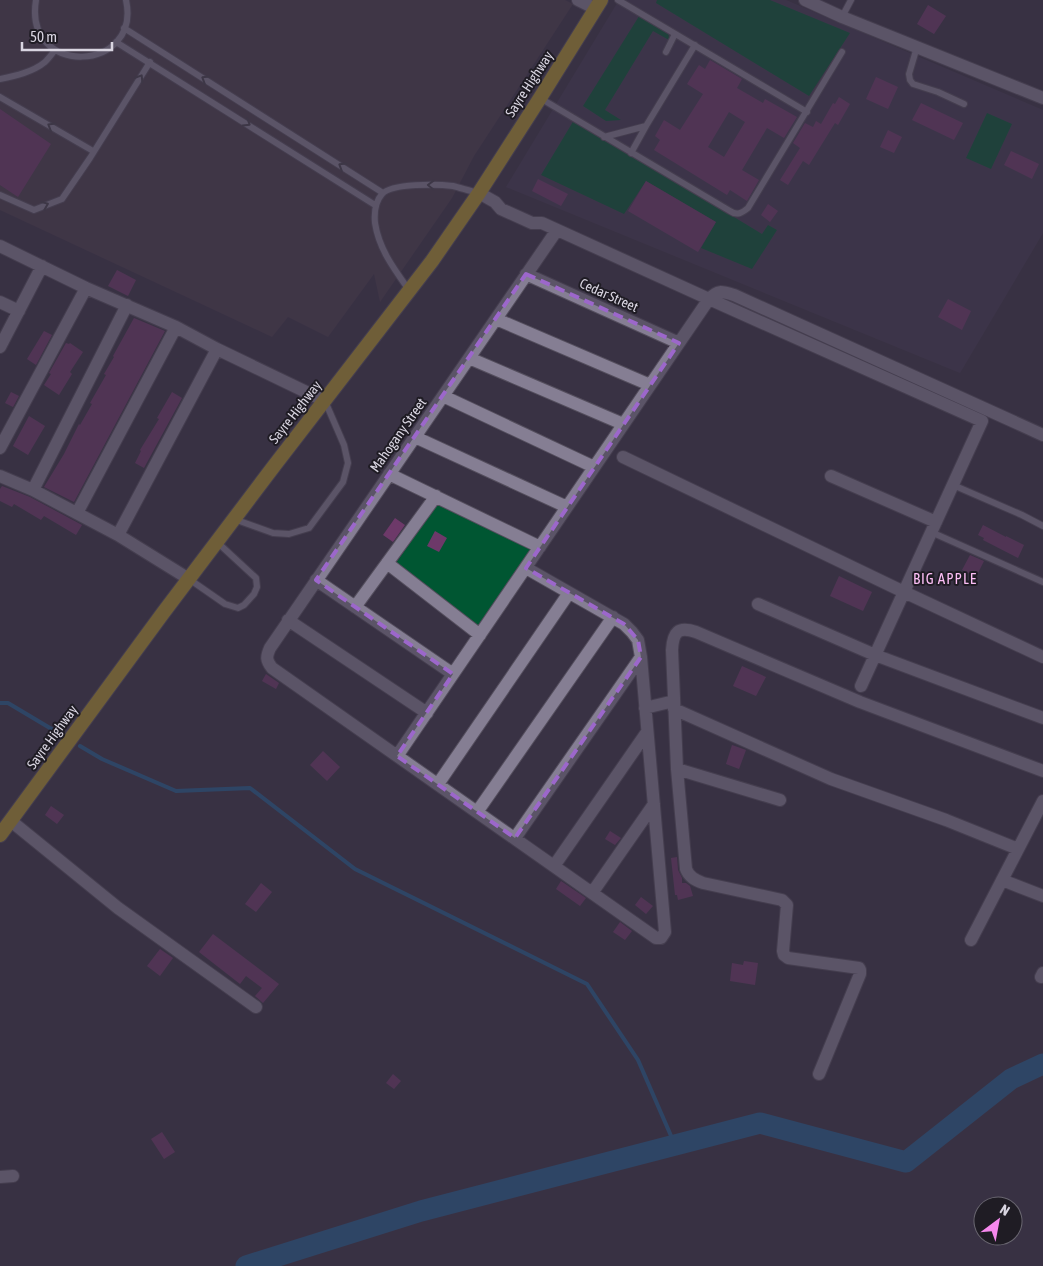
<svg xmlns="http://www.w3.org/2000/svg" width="1043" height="1266" font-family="'Asap Condensed',sans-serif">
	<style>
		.commercial { fill: #483c4b }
		.built { fill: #423951 }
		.green { fill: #005632 }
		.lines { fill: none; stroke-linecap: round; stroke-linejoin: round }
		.stream { stroke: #235e8f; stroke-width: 4 }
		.river { stroke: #235e8f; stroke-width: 21 }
		.building { fill: #6d3969; fill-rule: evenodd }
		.service-casing { stroke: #544e5d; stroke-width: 8 }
		.minor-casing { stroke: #544e5d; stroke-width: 14 }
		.trunk-casing { stroke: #544e5d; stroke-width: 16 }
		.service { stroke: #857e93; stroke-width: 6 }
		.minor { stroke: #857e93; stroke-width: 12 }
		.trunk { stroke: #b2962a; stroke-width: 14 }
		.oneway { stroke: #433e4b }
		.marked { fill: none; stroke: #9c67cb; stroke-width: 4; stroke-dasharray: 10 6; stroke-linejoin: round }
		.labels { text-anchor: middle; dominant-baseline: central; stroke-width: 4; stroke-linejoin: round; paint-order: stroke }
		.street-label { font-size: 14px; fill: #d9d5e1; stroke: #1f1c24 }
		.neighbourhood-label { font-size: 15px; letter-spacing: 1px; fill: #fdbff6; stroke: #1f1c24 }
	</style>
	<rect width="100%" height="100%" fill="#393244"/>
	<path class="commercial" d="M0,0H565L573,4L474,156L452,198L380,302L374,274L328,337L288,317L272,337L0,210Z"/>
	<path class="built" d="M619,0H786L1043,110V233L960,373L506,187Z"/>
	<path class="green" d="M657,0H770L850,33L809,96L656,3Z
		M641,13L668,27L669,40L653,31L605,110L621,120L606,121L583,106Z
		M987,113L1012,124L991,169L966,158Z
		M574,120L762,234L768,225L777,230L752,269L701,248L716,222L646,181L624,214L541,175Z
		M437,504L532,548L478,626L396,563Z"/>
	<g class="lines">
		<path class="stream" d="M0,703H8L60,734
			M80,746L102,759L176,791L250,788L355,869L587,984L638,1060L675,1145"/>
		<path class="river" d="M246,1266L421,1211L760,1123L906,1162L1011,1079L1043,1064"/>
	</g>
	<path class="building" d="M928,5L946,16L934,34L917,24Z
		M710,60L742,79L737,88L763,103L765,99L797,117L784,138L767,128L742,170L759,180L747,201L730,190L727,195L654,150L660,140L655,136L664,120L680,130L703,94L687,84L699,65L705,69ZM729,112L745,122L724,157L708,147Z
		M876,77L898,87L888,109L866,99Z
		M839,97L850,104L838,125L835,123L809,165L803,161L788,185L780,180L800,148L793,143L805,123L813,127L816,121L821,124L833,103L835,104Z
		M921,103L963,123L954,140L912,120Z
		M0,109L51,144L18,197L0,185Z
		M888,130L902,137L894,153L880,147Z
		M1011,151L1039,164L1032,179L1004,165Z
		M538,179L568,194L561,206L532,191Z
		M646,181L716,222L698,252L628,211Z
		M768,204L778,211L770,222L761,215Z
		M117,270L136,280L128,296L108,286Z
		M948,299L971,311L962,330L938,317Z
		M134,318L165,331L74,502L44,487L64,454L79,424L80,425L92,404L90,403L106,375L104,374L114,357L113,356Z
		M44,331L52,335L36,365L27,359Z
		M66,343L69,344L70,343L83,352L70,372L72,374L59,395L44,385L51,374L49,373Z
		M11,392L19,396L13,407L5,403Z
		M172,392L182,398L144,468L135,463L141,451L140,450L159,419L157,418Z
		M29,416L45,426L28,455L13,446Z
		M2,486L30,497L82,525L76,535L44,516L41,520L14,504L12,507L0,501V489Z
		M395,518L405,525L393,542L383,535Z
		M983,525L1006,537V536L1024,545L1018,558L983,540L984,538L978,535Z
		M435,531L447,538L439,552L427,546Z
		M970,555L984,561L976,577L962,570Z
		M839,576L872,592L863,611L830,596Z
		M742,666L766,677L756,696L733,686Z
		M266,674L279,683L276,689L262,681Z
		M732,745L746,750L739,769L726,764Z
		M323,751L340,767L327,781L310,765Z
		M51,806L64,815L57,824L45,815Z
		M610,831L621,838L615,845L605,839Z
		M677,857L678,870L682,878V883H686L690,886L693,896L678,900L677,895H675L671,858Z
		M561,881L586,898L580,906L556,889Z
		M261,883L272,892L256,912L245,904Z
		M641,897L653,906L646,914L635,905Z
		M620,922L632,931L625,940L613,932Z
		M213,934L279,984L263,1003L255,996L262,988L246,976L240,984L199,952Z
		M160,949L173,958L160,976L147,966Z
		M744,961L758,963L755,985L730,981L732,963L743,965Z
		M393,1074L401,1081L394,1089L386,1083Z
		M162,1132L175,1152L164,1159L151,1139Z"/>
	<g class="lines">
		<g class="service-casing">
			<path id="service" d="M36,0C23,78 142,73 126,0
				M618,0L807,112
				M842,17L851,0
				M124,28L383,193
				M116,42L375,205
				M917,47L909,74L910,80L913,84L938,92L964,104
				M666,52L675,34
				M0,79C15,76 33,72 45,62C49,58 52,54 55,50
				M0,97L93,151
				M540,98L730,211C737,216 742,213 748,208L842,52
				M604,137L646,126
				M631,153L646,126L695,45
				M0,195L34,210L62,199L90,158L150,62
				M409,290C394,269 379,249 375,223C374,212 375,202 382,194C392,183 438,184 453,186C461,188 470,191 479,193
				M953,485L1022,515L1043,526
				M234,519L273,533L289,534L309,528L343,482L348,463L344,445L325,401
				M931,532L1043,582
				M189,579L225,604L238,608L244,605L254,594L257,587L256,578L217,542"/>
		</g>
		<g class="minor-casing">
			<path id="minor" d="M578,0L596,9
				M805,0L842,17L1043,98
				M479,193L495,202L501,209L532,223H542L709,299L982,421L861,686
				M0,246L86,288L176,327L217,349L325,401
				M526,274L679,343
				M0,302L19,311
				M496,319L650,385
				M0,347L42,266
				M469,358L623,424
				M443,396L594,467
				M415,437L567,507
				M0,448L86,288
				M623,457L904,592L1043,657
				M389,474L540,547
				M0,476L33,490L118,535L189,579
				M831,476L936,522
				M33,490L127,305
				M77,513L176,327
				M118,535L217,349
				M387,563L480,635
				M526,568L624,624L632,632L638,640L641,657L665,932L661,938H656L272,668C266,660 266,657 270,648L557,230
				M316,580L453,674
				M758,604L875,655L1043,718
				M355,607L436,496
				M288,620L427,713
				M645,708L674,701
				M674,709L831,779L946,820L1018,849
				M397,756L709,299C718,290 721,291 734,295L1043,435
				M677,769L780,800
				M438,784L569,593
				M477,812L613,617
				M11,821L118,908L256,1007
				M515,838L641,657
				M554,866L647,732
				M1002,880L1043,896
				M592,893L654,804
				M971,940L1043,801
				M1041,977L1043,973
				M819,1074L860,974V970L859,968L788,958L784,955L783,951L787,905L782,900L703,883C695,880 689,877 686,869L677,769L672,650C673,632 678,626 696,632L860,702L1043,771
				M0,1177L13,1176"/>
		</g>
		<g class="trunk-casing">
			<path id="trunk" d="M0,835L163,613L274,466L432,261L479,193L540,98L601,0"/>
		</g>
		<use href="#service" class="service"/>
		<use href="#minor" class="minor"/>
		<use href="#trunk" class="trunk"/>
	</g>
	<defs><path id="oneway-chevron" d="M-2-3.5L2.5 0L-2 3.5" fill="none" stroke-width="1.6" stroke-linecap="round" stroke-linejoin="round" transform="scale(1.25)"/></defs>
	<g class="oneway">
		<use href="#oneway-chevron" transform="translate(140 78) rotate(-58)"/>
		<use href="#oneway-chevron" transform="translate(205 79) rotate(-148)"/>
		<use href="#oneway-chevron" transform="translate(247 123) rotate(32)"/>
		<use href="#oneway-chevron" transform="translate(51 126) rotate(-149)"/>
		<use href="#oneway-chevron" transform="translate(342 166) rotate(-148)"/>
		<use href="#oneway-chevron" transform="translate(431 185) rotate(-179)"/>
		<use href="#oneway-chevron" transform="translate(45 205) rotate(-22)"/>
	</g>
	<path d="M0 0H1043V1266H0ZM526,274L679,343L526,568L624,624L638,640L641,657L515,838L397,756L453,674L316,580Z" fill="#393244" fill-opacity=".55" fill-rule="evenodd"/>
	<path class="marked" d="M526,274L679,343L526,568L624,624L638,640L641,657L515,838L397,756L453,674L316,580Z"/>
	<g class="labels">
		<g class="street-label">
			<text transform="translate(529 84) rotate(-57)">Sayre Highway</text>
			<text transform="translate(609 295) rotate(24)">Cedar Street</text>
			<text transform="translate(295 412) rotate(-52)">Sayre Highway</text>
			<text transform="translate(398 435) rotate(-55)">Mahogany Street</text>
			<text transform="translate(52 737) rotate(-54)">Sayre Highway</text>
		</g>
		<g class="neighbourhood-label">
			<text x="945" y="578">BIG APPLE</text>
		</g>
	</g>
	<g transform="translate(998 1221) rotate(32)"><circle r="24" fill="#1f1c24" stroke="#696670"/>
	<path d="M0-4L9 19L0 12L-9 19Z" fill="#f688ed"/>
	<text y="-8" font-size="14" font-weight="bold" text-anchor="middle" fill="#d9d5e1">N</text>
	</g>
	<path d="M22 42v8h90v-8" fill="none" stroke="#d9d5e1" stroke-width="2.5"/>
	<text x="30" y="42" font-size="15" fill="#d9d5e1" stroke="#1f1c24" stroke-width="4" paint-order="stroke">50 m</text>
</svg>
